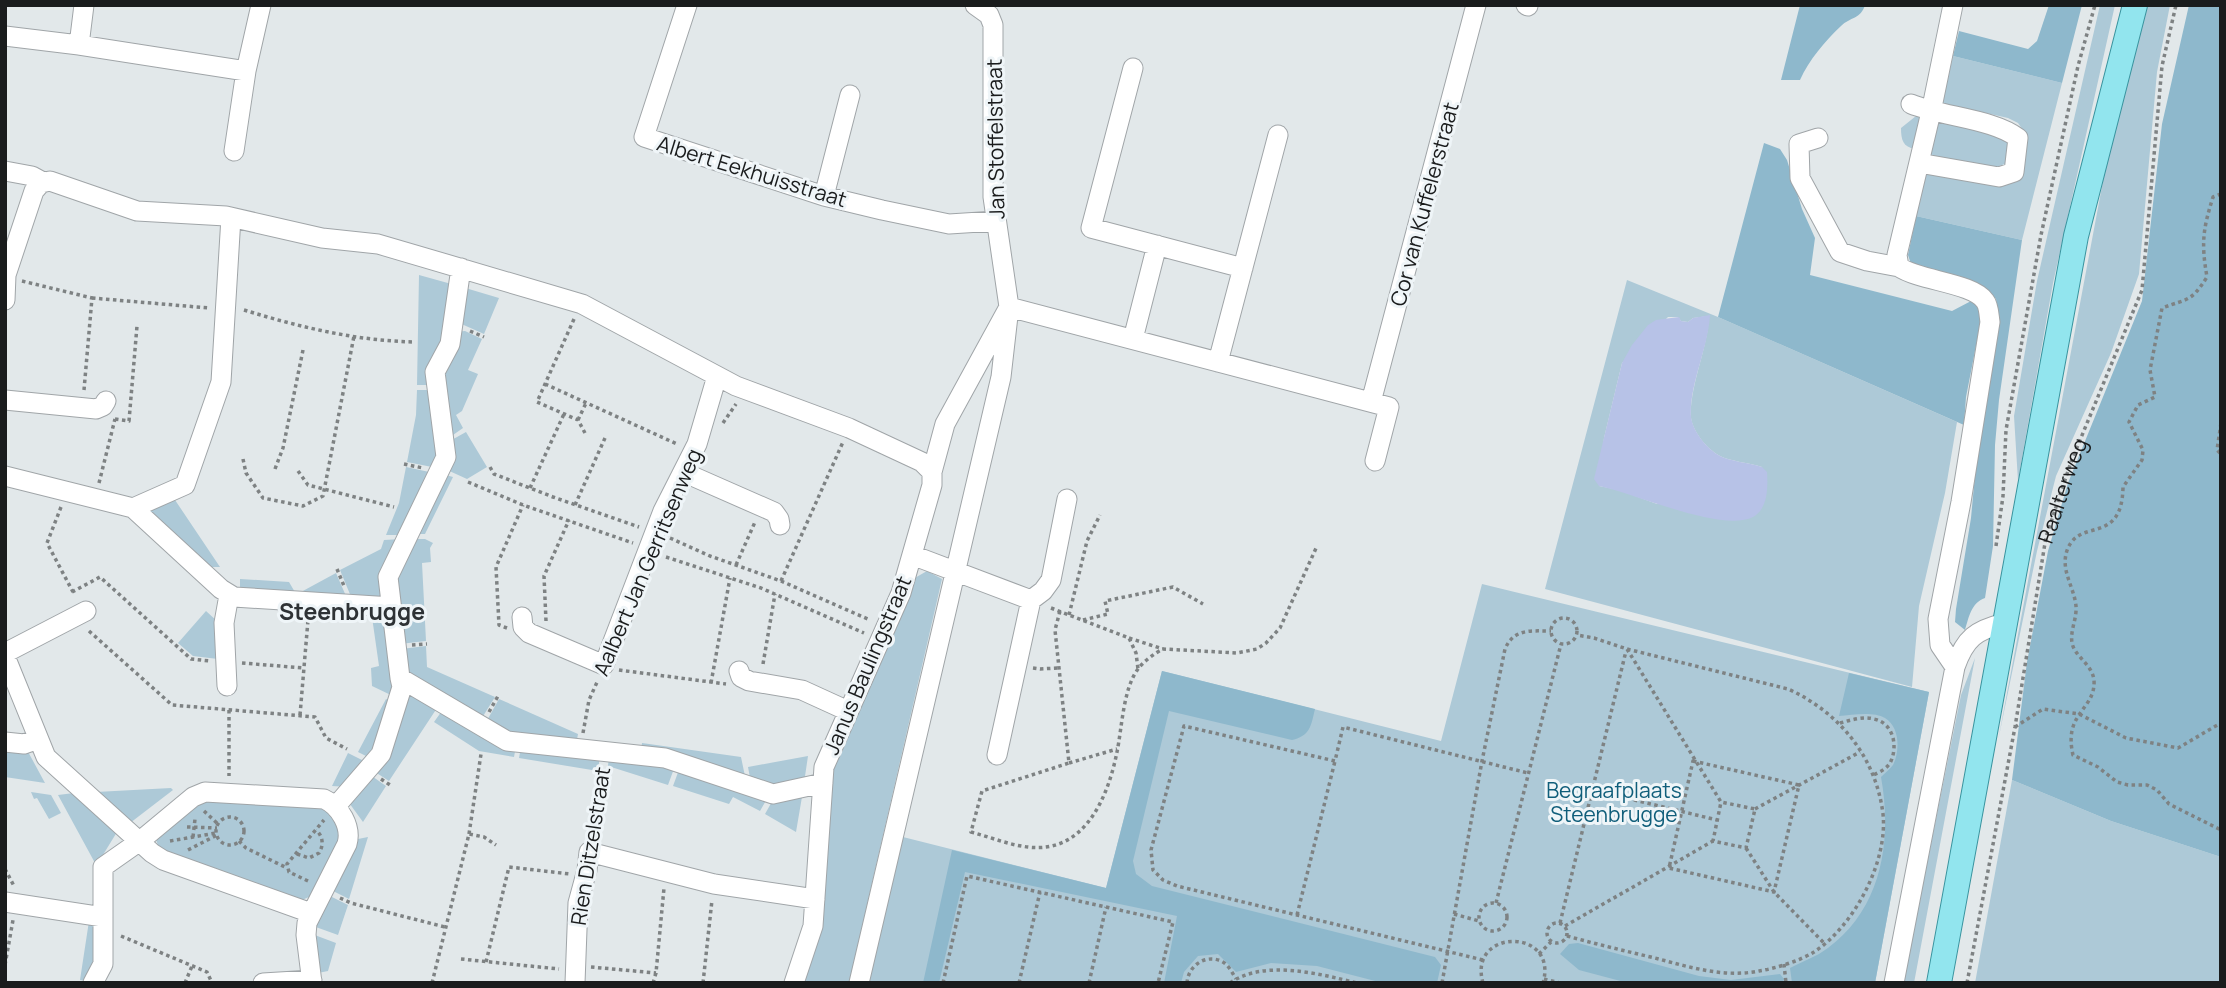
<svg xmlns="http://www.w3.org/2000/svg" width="2226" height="988" font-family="Manrope,sans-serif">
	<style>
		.green { fill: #adc9d7; fill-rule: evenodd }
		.forest { fill: #8eb8cc }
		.water { fill: #b7c2e7 }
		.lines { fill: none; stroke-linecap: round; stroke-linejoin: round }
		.minor-casing { stroke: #a0a5a8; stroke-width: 21 }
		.major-casing { stroke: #39939e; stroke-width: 26 }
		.path { stroke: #7e8283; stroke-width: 3.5; stroke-dasharray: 3.5 3.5; stroke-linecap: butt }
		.minor { stroke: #fff; stroke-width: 19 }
		.major { stroke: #92e5ee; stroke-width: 24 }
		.labels { text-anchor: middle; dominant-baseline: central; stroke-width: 6; stroke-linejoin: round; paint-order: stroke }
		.street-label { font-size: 21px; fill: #1a1c1d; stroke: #eff5f8 }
		.park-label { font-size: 21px; fill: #105e7a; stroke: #eff5f8 }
		.neighbourhood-label { font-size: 23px; font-weight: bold; fill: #2e3235; stroke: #eff5f8 }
	</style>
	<rect width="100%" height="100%" fill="#e2e8ea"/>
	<path class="green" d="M2100,5H2115L2053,283L2018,481L2014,416L2037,281Z
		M2148,5H2170L2157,72L2139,274L2111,353L2056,476L2037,551L1998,741L2115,117Z
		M1953,56L2062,83L2022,240L1916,216L1927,171L1999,182L2025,133L2018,123L2008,118L1942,103Z
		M1916,116H1923L1915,149C1903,147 1901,140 1901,128Z
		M1939,118L2010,138L2005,164L1996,167L1930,157Z
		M419,275L455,285L433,385H417Z
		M1627,280L1718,317L1957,422L1945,493L1919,606L1912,687L1545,589ZM1709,316C1708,348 1689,387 1691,418C1693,432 1707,449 1720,456C1729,461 1750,463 1762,467L1657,504L1619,490L1599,486L1604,438L1622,363L1668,317H1678L1681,321L1688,322L1693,318Z
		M462,287L499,298L484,334L457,322Z
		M465,331L482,339L468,370L478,374L462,411L456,415L463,428L453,435L448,434L439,373L455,332Z
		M417,390H433L437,468L407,462L416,415Z
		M466,432L487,467L467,479L445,469L448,442Z
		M406,467L434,473L405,535H386L399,503Z
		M442,474L453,477L425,534H413Z
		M173,497L220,567H207L148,513Z
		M402,539L387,599L354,604L340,570L381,549L384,540Z
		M411,539H425L433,543L430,548L431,562L422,563L426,641L400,644L392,578Z
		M927,571L942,579L849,983H803L833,770L913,579Z
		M336,573L349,603L306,600L301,592Z
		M240,579L289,582L299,599L240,595Z
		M1482,584L1929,692L1875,983H867L899,836L1106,888L1162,671L1441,741Z
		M371,610L389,618L395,697L372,686L371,668L379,666Z
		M206,611L218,622V659L193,656L178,643Z
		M426,646L427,667L495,697L480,721L404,673L401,649Z
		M1975,658L1914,983H1903L1961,695Z
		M406,686L439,705L389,781L372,770Z
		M386,699L393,703L372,759L358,752Z
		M499,699L578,734L576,745L508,738L485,724Z
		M444,708L516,746L514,757L479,751L434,722Z
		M642,743L741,757L746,781L641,752Z
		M5,745L26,748L45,783L5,777Z
		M521,747L600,755L598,771L519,758Z
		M348,753L368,763L348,787L332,786Z
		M609,756L675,766L668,785L608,766Z
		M808,756L804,783L773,790L751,783L748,767Z
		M680,767L768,797L760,811L733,797L729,804L673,786Z
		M369,774L386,786L363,822L347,800Z
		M2012,780L2111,821L2221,857V983H1975Z
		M171,788L173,790L130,823L96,792Z
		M803,791L796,832L765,814L774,798Z
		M31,792L51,795L61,813L49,819L37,798L34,799Z
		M74,793L117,832L98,863H95L58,795Z
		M200,801L323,806L333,815L342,836L311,896L300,901L159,849L156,839Z
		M368,837L349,899L331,890L358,839Z
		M328,895L348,905L338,935L313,926Z
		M89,921L96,927V963L87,981L80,980Z
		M312,934L336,943L328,971L318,973Z"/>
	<path class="forest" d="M1800,5H1865C1861,19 1850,17 1841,26C1825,41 1809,60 1800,80H1781Z
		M2049,5H2082L2062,83L1953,56L1959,31L2028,49L2037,41Z
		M2189,5H2221V857L2111,821L2012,780L2027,662L2048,551L2068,483L2142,301L2162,124Z
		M1764,143L1780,149L1787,160L1802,209L1815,238L1810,275L1952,311L1973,300L1982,315L1966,397L1964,425L1718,317Z
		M1916,216L2022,240L1999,400L1995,445L1993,546L1985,598C1971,603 1969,617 1965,630L1955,622L1956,609L1971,518L1982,399L1998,316L1996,299L1985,288L1911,264L1908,255Z
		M1162,671L1315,709C1311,726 1310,736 1292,740L1169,711L1133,861L1136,874L1152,886L1435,957L1441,965L1437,983H1383L1317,966L1271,963L1236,972L1218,954L1198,956L1184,972L1181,983H1164L1177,916L965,872L939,983H923L952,850L1106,888Z
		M1849,673L1929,692L1875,983H1792L1790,968C1799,963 1810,959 1819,954C1881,915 1893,843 1881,777C1885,773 1890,769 1893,765C1900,751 1900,727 1885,718C1873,711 1852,715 1839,716Z
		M1578,943L1699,976L1731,980L1780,974L1784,979L1783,983H1628L1579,970L1560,954L1569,944Z"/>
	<path class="water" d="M1710,315C1708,349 1689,385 1691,417C1693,432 1707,449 1720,456C1729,461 1750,463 1762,467L1767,472C1768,487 1768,509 1753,517C1722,533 1634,493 1599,486L1594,479L1622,363L1632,345L1648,325L1656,320L1679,317L1681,321L1688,322L1693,318Z"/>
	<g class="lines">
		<g class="minor-casing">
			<path id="minor" d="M687,5L644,137L824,196L882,210L949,224L996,221
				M1526,5L1528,6
				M1953,5L1931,112L1897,255L1899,267C1920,281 1973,283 1985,301C1989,306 1989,316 1990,322L1961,502L1938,619L1940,645L1955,667
				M5,36L79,45L246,71
				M79,45L84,5
				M1133,68L1091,228L1243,268
				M1911,104C1943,117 1994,119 2018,138L2014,172L1999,177L1919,163
				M1818,138L1799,144L1800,178L1840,252L1867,261L1899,267
				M234,151L246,71L261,5
				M5,171L32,176L43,182
				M824,196L850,95
				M461,268L450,344L435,372L446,457L388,577L400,678L507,741L665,758L773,794L823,783
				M5,300L6,275L34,191L41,183L50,181L137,211L226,216L322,238L378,244L582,304L736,386L849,428L922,462L932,472
				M1133,339L1157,245
				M1218,362L1278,135
				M5,400L96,409L103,406L106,401
				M1371,402L1476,5
				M683,472L774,512L779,519L780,525
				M5,476L133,508L221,589L234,597L392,607
				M133,508L185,485L221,382L231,217
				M912,555L1031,600L1043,591L1051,580L1067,499
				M522,617L523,627L529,633L604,665L663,511L697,444L717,376
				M5,653L86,611
				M5,656L46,757L152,853L163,860L311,913
				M739,671L741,677L749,681L802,690L848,711
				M227,686L224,623L229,595
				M5,742L24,744L38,739
				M997,755L1031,600
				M336,806L381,754L402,687L400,678
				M5,902L103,917
				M93,983L103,964V867L140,841L193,797L205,792L324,799C340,806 352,827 347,844L307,923L306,935L312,983
				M263,983L312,980
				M575,983L578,903L587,870L589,852L714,884L815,899
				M794,983L813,926L824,767L901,593L932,485V472L945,424L1009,307L993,197V25L989,15L975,5
				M859,983L1001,377L1009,307L1389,407L1375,461
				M1894,983L1955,667C1965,638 1976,630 2005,623"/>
		</g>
		<g class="major-casing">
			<path id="major" d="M1939,983L2076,236L2135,5"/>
		</g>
		<g class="path">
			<path d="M2221,194L2213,197C2203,229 2201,243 2207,277C2191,302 2189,298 2162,308L2150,370L2155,397L2138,405L2129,422L2143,450L2142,460L2123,487C2122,545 2081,518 2068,548C2059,569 2074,586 2076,606C2077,619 2070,630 2072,643C2075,657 2092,664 2094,680C2096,710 2063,712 2073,755L2098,767L2117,782L2128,785H2147L2157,790L2169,804L2221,830"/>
			<path d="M22,281L92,298L84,390"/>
			<path d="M92,298L209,308"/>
			<path d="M244,310C299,327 357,341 415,342"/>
			<path d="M574,319L537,402L578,420L585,433"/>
			<path d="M470,331L484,337"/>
			<path d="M545,384L677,444"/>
			<path d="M115,419L129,421L137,326"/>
			<path d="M578,420L586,403"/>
			<path d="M723,423L736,404"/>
			<path d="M2221,423L2217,450L2221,454"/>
			<path d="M243,459L246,473L263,498L303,506L323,496L354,336"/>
			<path d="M404,464L423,468"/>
			<path d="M490,467L494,474L553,497L639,527"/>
			<path d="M275,469L283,448L303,350"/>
			<path d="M298,471L308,485L394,507"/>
			<path d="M468,482L523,505L633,543"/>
			<path d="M99,483L115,419"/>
			<path d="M530,488L564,414"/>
			<path d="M575,505L605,438"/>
			<path d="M61,507L47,543L73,592"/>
			<path d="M670,538L710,556L781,581L870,620"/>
			<path d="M1996,546L2003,496L2006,430L2041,235L2078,66L2095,5"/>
			<path d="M666,557L761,588L864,633"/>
			<path d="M736,565L755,522"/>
			<path d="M337,569L344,586"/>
			<path d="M781,581L843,442"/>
			<path d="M72,592L100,577L191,659L210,661"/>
			<path d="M1051,608L1129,638L1136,653L1138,669"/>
			<path d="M1060,611L1055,630L1069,763L982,791L971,832C990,837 1009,845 1028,847C1085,854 1108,797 1117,752C1122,728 1123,689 1138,669C1144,661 1155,653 1163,649L1237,653L1257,649L1266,643L1280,628L1317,546"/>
			<path d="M1069,615L1087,541L1100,515"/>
			<circle cx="1564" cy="631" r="13"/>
			<path d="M1083,620L1108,614L1105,601L1173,587L1203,604"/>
			<path d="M546,621L544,576L569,520"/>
			<path d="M507,628L499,625L496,567L523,505"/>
			<path d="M89,631L172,705L315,717L326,738L347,749"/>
			<path d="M1129,638L1163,649"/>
			<path d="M412,645L427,644"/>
			<path d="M1627,649L1721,802L1713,841L1746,848L1755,809L1721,802"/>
			<path d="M242,663L304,668"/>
			<path d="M763,664L775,594"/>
			<path d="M1033,668L1040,669L1058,668"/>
			<path d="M619,670L726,684"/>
			<path d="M711,683L730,578"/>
			<path d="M229,710V776"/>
			<path d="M489,712L498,696"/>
			<path d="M300,715L308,620"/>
			<path d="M1840,723C1851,720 1863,716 1874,719C1893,723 1898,745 1891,761C1888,768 1880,772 1873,775"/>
			<path d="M2015,727L2043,709L2079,714L2126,738L2178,748L2221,723"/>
			<path d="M583,733L589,700L598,680"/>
			<path d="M1693,761L1799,785L1774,892L1669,868Z"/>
			<path d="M1069,763L1117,749"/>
			<path d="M381,779L390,785"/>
			<path d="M1593,790L1717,820"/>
			<path d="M1755,809L1860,752"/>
			<path d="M204,811L218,824"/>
			<circle cx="230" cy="831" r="14"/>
			<path d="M187,827L217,828"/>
			<path d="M469,834L481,754"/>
			<path d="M592,836L598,817L603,768"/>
			<path d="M193,837L195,819"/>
			<path d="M170,841L216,833"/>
			<path d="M239,841L246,848L287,868"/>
			<path d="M1746,848L1774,892L1824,943"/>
			<path d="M188,850L217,835"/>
			<path d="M5,852V853"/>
			<path d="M297,854L309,858L319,853C324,845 323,836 316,830"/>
			<path d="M5,869L14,886"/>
			<path d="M308,881L289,872L287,864L324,820"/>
			<path d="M340,898L351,903L445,927"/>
			<path d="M1496,903L1561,644"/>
			<circle cx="1493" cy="917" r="14"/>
			<path d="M1454,914L1479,921"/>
			<path d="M1297,915L1335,761"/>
			<circle cx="1557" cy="933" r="10"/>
			<path d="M1560,923L1626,651"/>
			<path d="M1565,926L1713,841"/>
			<path d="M121,936L207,972L212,983"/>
			<path d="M1567,936C1596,944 1625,951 1655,958C1689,967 1724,978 1759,971C1777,968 1799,961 1814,952C1854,926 1888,862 1883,814C1876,757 1839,712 1788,689L1627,649L1594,638L1577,635"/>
			<path d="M1539,954L1551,942"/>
			<path d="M461,959L559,969"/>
			<path d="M1483,960L1177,886L1163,880L1153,870L1151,850L1184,726L1335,761L1343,727L1528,773"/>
			<path d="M486,962L509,867L570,874"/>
			<path d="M1784,964L1786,983"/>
			<path d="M5,965L13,920"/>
			<path d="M591,967L656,973"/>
			<path d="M1544,979L1560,983"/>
			<path d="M185,983L192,966"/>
			<path d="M432,983L469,834L484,837L496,845"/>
			<path d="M653,983L656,973L664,888"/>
			<path d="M703,983L712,900"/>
			<path d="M943,983L967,876L1173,922L1158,983"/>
			<path d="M1019,983L1040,892"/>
			<path d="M1089,983L1106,907"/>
			<path d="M1187,983C1188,966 1205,954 1221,961C1228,964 1232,972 1236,979"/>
			<path d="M1230,983C1264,959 1320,974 1357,983"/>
			<path d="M1442,983L1482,761L1505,649C1514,628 1531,631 1551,631"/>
			<path d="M1483,983C1467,928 1559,927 1543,983"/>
			<path id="s1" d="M1967,983L2015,727L2046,537L2071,462L2142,290L2162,66L2176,5"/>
		</g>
		<use href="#minor" class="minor"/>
		<use href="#major" class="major"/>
	</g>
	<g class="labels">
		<g class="street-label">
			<text transform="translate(995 139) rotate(-91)">Jan Stoffelstraat</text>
			<text transform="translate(752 171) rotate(17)">Albert Eekhuisstraat</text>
			<text transform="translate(1424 204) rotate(-75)">Cor van Kuffelerstraat</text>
			<text stroke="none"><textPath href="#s1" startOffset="502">Raalterweg</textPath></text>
			<text transform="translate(647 562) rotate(-67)">Aalbert Jan Gerritsenweg</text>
			<text transform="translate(867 665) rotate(-67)">Janus Baulingstraat</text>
			<text transform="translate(590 846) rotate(-81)">Rien Ditzelstraat</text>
		</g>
		<g class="park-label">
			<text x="1614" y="790">Begraafplaats<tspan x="1614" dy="24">Steenbrugge</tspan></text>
		</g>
		<g class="neighbourhood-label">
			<text x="352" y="611">Steenbrugge</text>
		</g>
	</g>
	<rect width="2226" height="988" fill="none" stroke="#1a1c1d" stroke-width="14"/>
</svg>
